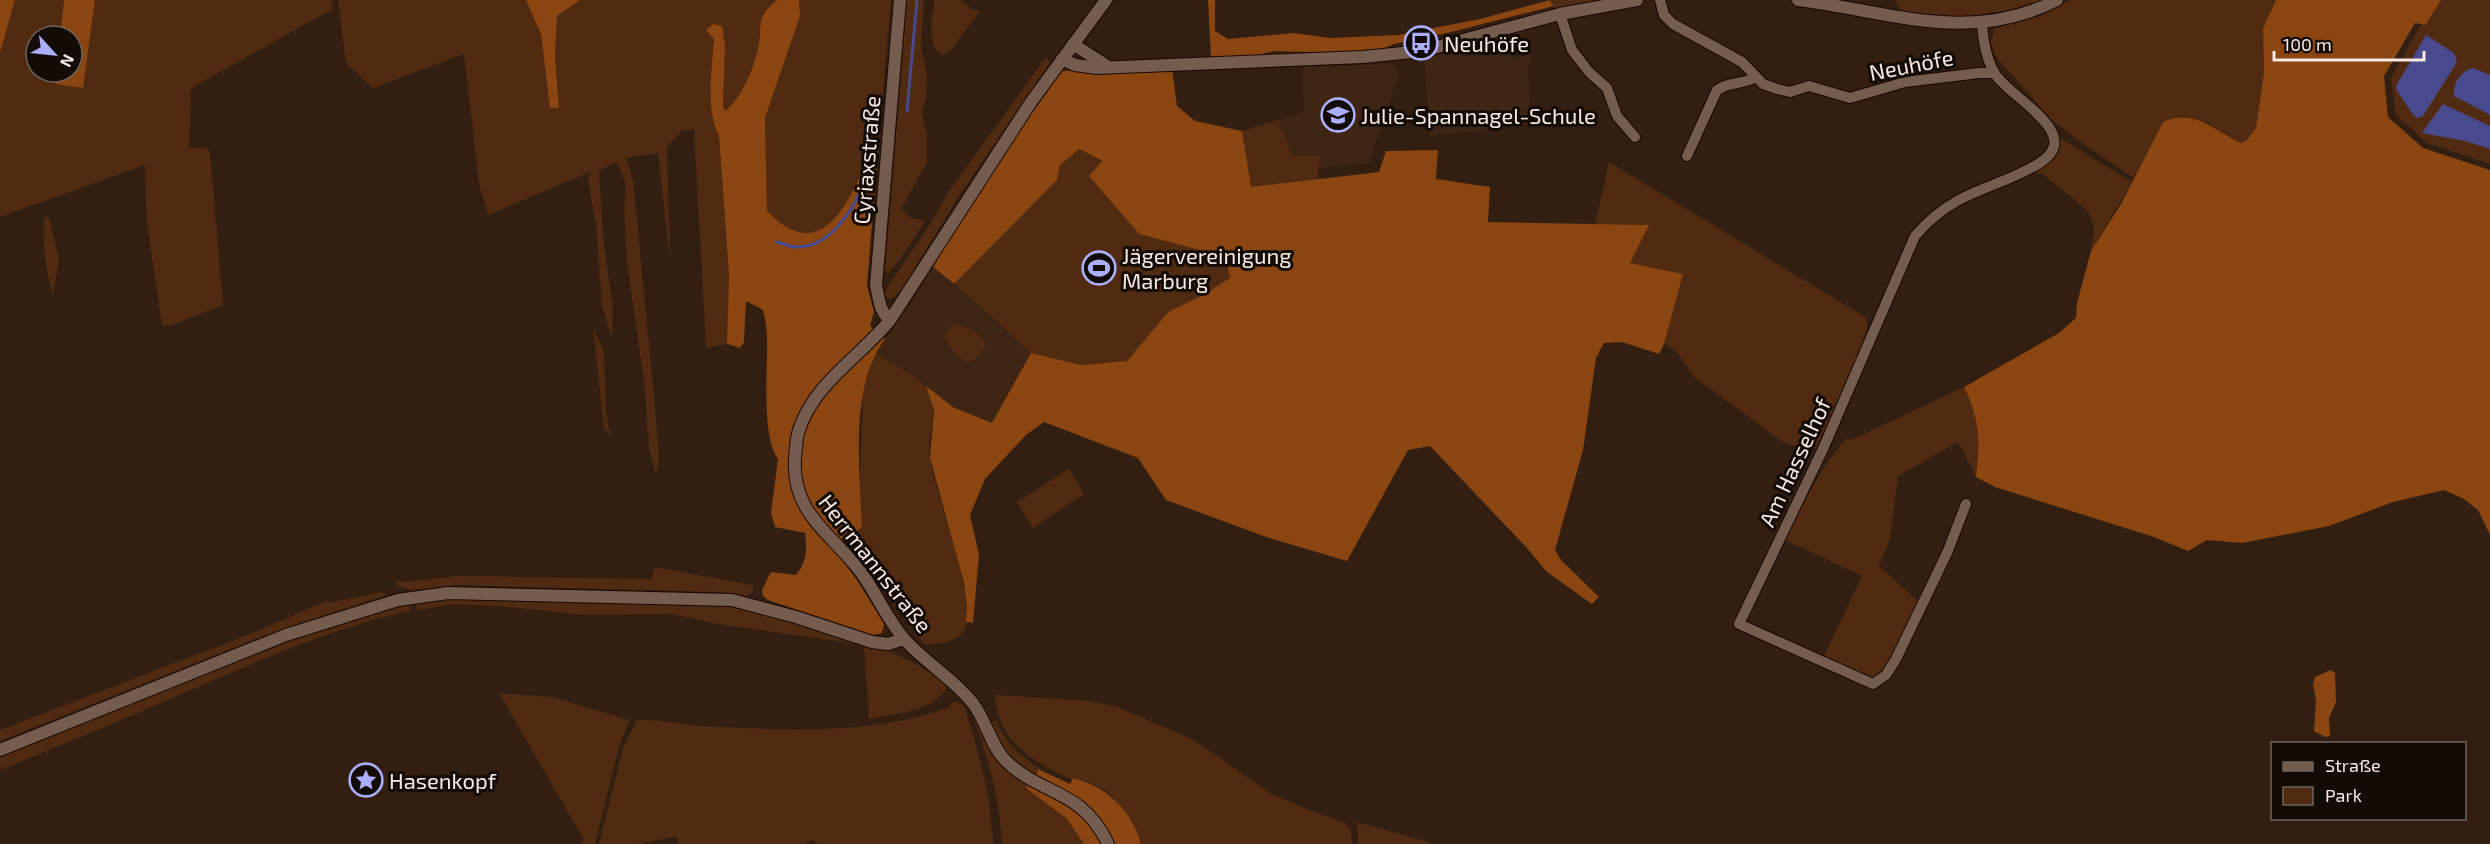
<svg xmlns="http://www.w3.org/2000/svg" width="2490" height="844" font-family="'Exo 2',sans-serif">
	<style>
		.built { fill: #3e2514 }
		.green { fill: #502b12 }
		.forest { fill: #8a4510 }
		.water { fill: #49498e }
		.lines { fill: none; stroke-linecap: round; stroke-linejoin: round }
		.stream { stroke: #49498e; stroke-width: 3 }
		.minor-casing { stroke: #190801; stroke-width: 12 }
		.tertiary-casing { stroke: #190801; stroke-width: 14 }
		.minor { stroke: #745d4f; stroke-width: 10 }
		.tertiary { stroke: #745d4f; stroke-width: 12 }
		.labels { text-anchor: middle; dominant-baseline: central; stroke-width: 6; stroke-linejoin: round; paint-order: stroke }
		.poi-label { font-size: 22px; fill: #f8eae2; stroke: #130b06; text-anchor: start }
		.street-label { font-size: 22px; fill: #f8eae2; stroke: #130b06 }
	</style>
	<rect width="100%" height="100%" fill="#321f12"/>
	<path class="built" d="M1510,37L1513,59L1532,54L1528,71L1530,124L1430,136L1424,59Z
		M1395,64L1399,74L1369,163L1319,168V156H1293L1278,120L1304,111L1303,67Z
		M933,267L1031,353L993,423L953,407L926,386L875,353L912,302Z"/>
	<path class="green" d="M15,0H64L60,36H36V72H56L55,84L82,88L95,0H332L333,9L195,86L191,90L189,148L206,147L210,152L223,305L170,326H162L147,223L145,165L0,217V53Z
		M338,0H526L541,34L550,108L559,107L555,56L557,16L580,0H777C754,18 763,28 758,50C751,72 743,94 726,111L723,108L725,46L714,39C712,70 705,108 719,136L729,275L727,344L706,348L694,129L682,131L667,147L670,261L658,153L626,158L633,180L653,384L659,457L656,476L649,447L644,382L627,263L624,210L626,184L617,162L599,170L604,245L613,308L612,339L602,306L596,225L588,180L590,172L488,215L479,184L464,54L373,88L348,65L345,56Z
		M799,0H891L879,138L872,140V151C857,182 832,256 785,226C778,222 773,216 767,211L765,118L800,16Z
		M907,0H924L921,48L927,74L926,96L922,113L927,135V162L901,209L911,218L925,221L902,257L888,273L885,272Z
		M934,0H961L971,9L980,11L951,50L942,55C925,45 933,17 934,0Z
		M1551,0H1604L1556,10Z
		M1897,0H2043L1986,17L1933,16L1902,11L1896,3Z
		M2071,0H2276L2263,28L2264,72L2256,128L2246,141L2241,143L2206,122H2163L2134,178L2089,148L2052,120L1997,58L1991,43L1994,29L2042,15Z
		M2441,0H2490V164L2427,143L2396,115L2391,78L2421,24L2427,25Z
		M1046,57L1050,62L1039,79L960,194L902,289L891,299L885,297L887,288L929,226L949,191Z
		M1278,120L1293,156H1320L1318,179L1250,188L1242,131Z
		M2062,139L2132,182L2091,251L2094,229L2089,212L2042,173H2034L2049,161L2057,140Z
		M1079,149L1102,162L1089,176L1139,234L1227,257L1230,278L1203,295L1168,312L1127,361L1081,365L1031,353L954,284L1057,180L1060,165Z
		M1609,162L1867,318V328L1857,359L1816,448L1804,449L1783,442L1694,377L1677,352L1664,344L1683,274L1630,263L1648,225L1595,224Z
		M45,215L49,218L59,259L53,296C46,269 41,243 45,215Z
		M956,324C969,327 983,333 985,347L973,362C958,362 949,349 945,336L949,328Z
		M593,328L604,351L606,410L610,435L604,429Z
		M875,353C886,360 923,379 927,389C941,417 926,434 930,460C936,495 977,602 965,629C959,642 936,645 924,644L885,594L855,532L862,527L860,478L863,391Z
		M1964,387C1980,420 1980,441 1976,477L1958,442L1898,476L1890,539L1879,566L1919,602L1885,671L1876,677H1869L1823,658L1862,576L1785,540C1803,505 1820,467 1847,438L1851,440Z
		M1069,469L1084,494L1033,528L1017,502Z
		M655,567L753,585L752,592L747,596L720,592L456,585L411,590L396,585V581L405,582L458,576L651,579Z
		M382,592L386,595L256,639L0,741V730L255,632L328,600L329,603Z
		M454,595L705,603L750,608L893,653L916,664L937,677L947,687C934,713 894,713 869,719L864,645L718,624L671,614L585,615L499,606L454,604L419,610L416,606L418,600Z
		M404,603L410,604V611C331,628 259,661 186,692C124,719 62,745 0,770V754L263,648Z
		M499,693L552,697L629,720L619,747L595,844H579L584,840Z
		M995,695L1090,701L1118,707L1194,740L1270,793L1304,808L1345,823L1351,830L1352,844H1141C1137,829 1118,798 1104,790C1095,784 1085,780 1074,778L1072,780C1040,764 1009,750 998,713C997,707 994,701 995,695Z
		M957,702L964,706C979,752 991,796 993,844H819L812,840L804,844H678L677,836L638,844H599L623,748L637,720C657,719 680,724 700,726C785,730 869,736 950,707L951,703Z
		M971,710L1029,783L1027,789L1066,818L1084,844H1002C1000,797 987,754 971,710Z
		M996,720C1005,742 1020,758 1042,769H1038L1036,775C1011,760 1002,748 989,723Z
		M1357,822L1436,844H1358Z"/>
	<path class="forest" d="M0,0H15L0,53Z
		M64,0H95L83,88L55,84L56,72H72V36H60Z
		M526,0H580L557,16L555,56L559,108H550L541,34Z
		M777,0H799L800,16L765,118L767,211C773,216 778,222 785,226C832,256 857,182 871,151L872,140L879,138L867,285L874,312L870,326L885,339C849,388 860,469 862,527L834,550L857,580L884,624L882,633L873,635L768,600L763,596L762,590L771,572L796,575C807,562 807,549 805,533L775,527L771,513L778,459C761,436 768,367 767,338C767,328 765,319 763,310L746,301L744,342L740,348L727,344L729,275L719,136C705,108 712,70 714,39L706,30L713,24L722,26L725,46L723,107L726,111C743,94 752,72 758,49C763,27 754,18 777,0Z
		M1208,0H1215V31L1228,39L1294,33L1330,38L1398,35L1480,19L1550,0L1554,6L1447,33L1394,44L1377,51L1342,53L1274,51L1253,56L1211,58Z
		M2276,0H2441L2426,25L2415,23L2384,76L2388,117L2423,148L2490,170V535L2478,510L2464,499L2444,490L2393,502L2329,526L2242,543L2207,540L2188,551L2154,537L1995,487L1976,477C1980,441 1980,420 1964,387L2059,333L2076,318L2077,303L2091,251L2121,204L2163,122C2193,108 2215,130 2241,143L2246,141L2256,128L2264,72L2263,28Z
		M1172,69L1177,106L1195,121L1242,131L1251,187L1379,172L1386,151L1438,150L1436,179L1490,187L1488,222L1649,225L1630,263L1683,274L1664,344L1659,354L1622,342L1604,343L1596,358L1583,450L1555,550L1561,560L1599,597L1592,604L1547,572L1526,547L1430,446L1408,450L1347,561L1269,538L1166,500L1138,458L1044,422L1026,435L985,479L970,515L979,555L973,623L966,622L967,607L964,583L930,458L934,410L926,386L953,407L992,423L1031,353L1081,365L1127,361L1168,312L1203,295L1230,278L1226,257L1139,234L1089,176L1102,161L1079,149L1060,165L1057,180L954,284L933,267L986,180L1061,71Z
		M2331,670L2335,673L2336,702L2329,718L2330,736L2325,737L2314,731L2316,700L2313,685L2315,677Z
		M1038,769L1070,784L1073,778C1107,786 1132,811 1141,844H1114C1092,808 1075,793 1036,775Z
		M1031,782C1058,798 1087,814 1101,844H1084L1066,818L1027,789L1026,784Z"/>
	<path class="water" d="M2426,35L2454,53L2457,62L2423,116L2418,118L2414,116L2397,91L2396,86Z
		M2473,68L2490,75V115L2454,96C2453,84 2460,71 2473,68Z
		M2443,104L2490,126V149L2465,141L2422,133Z"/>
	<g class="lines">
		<path class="stream" d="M907,111L917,0
			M777,242C783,244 790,246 795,247C838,249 864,190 874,157"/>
		<g class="minor-casing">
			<path id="minor" d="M1660,0L1664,15L1673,24L1742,62L1763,84L1777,89L1790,92L1809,86L1850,98L1905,82L1979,73H1994
				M1560,14L1572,50L1589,72L1607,88L1617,116L1635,137
				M1687,156L1717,90C1729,81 1743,85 1756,77
				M1966,504L1947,553L1896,659L1886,675L1873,684L1739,624L1823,449L1915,236C1927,222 1941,210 1957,201C1984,186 2016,179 2041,162C2085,132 2007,97 1994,72C1986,58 1983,39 1982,23"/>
		</g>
		<g class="tertiary-casing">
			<path id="tertiary" d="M1106,0L1031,102L890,320C861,356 814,383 799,430C796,439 796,449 795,457C791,513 830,532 860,571C876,592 887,620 905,640C925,662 952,678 971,701C986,718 989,743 1005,760C1041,796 1082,788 1108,844
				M1798,0C1888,11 1969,45 2057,0
				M1073,44L1107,66
				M1062,59L1075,65L1097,68L1363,57L1422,51L1560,14L1637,0
				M890,320C879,311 879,298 876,285L900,0
				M0,750L286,635L398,600L448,593L732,600L796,617L872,642L888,644L904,639"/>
		</g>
		<use href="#minor" class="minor"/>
		<use href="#tertiary" class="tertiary"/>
	</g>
	<defs>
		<g id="bus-ring" transform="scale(1.725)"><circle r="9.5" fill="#130b06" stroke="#abaffb" stroke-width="1.5"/><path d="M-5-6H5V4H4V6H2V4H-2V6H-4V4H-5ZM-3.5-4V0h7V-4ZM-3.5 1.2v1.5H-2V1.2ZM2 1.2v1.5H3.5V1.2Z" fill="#abaffb"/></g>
		<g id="school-ring" transform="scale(1.725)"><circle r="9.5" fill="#130b06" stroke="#abaffb" stroke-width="1.5"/><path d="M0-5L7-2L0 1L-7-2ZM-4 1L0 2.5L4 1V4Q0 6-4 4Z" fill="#abaffb"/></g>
		<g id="stadium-ring" transform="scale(1.725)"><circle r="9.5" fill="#130b06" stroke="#abaffb" stroke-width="1.5"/><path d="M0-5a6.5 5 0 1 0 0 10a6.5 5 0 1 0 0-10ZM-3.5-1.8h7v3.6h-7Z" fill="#abaffb"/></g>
		<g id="sight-ring" transform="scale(1.725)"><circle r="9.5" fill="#130b06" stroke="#abaffb" stroke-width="1.5"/><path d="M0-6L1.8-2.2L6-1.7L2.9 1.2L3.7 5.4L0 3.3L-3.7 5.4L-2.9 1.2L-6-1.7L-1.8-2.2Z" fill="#abaffb"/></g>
	</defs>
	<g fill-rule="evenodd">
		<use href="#bus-ring" x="1421" y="43"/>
		<use href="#school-ring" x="1338" y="115"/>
		<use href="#stadium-ring" x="1099" y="268"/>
		<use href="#sight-ring" x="366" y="780"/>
	</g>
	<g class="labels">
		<g class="poi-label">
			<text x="1444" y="43">Neuhöfe</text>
			<text x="1361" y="115">Julie-Spannagel-Schule</text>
			<text x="1122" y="255">Jägervereinigung<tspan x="1122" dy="25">Marburg</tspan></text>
			<text x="389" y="780">Hasenkopf</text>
		</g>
		<g class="street-label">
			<text transform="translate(1911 64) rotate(-11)">Neuhöfe</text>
			<text transform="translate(866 160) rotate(-85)">Cyriaxstraße</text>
			<text transform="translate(1794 462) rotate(-65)">Am Hasselhof</text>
			<text transform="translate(876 563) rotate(52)">Herrmannstraße</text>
		</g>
	</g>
	<rect x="2271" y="742" width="195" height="78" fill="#130b06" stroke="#6f645e" stroke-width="1.5"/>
	<rect x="2283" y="762" width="30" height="9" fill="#745d4f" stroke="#6f645e" stroke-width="1.5"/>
	<text x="2325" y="772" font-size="18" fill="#f8eae2">Straße</text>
	<rect x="2283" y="787" width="30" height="18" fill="#502b12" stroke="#6f645e" stroke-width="1.5"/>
	<text x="2325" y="802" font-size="18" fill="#f8eae2">Park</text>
	<g transform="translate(54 54) rotate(117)"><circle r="28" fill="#130b06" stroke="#6f645e" stroke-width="1.5"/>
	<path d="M0-4.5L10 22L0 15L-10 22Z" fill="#abaffb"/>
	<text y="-9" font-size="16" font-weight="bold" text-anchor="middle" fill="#f8eae2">N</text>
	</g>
	<path d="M2274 51v9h150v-9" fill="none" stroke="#f8eae2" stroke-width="3"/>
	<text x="2283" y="51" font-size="18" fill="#f8eae2" stroke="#130b06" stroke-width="4.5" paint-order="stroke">100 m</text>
</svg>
